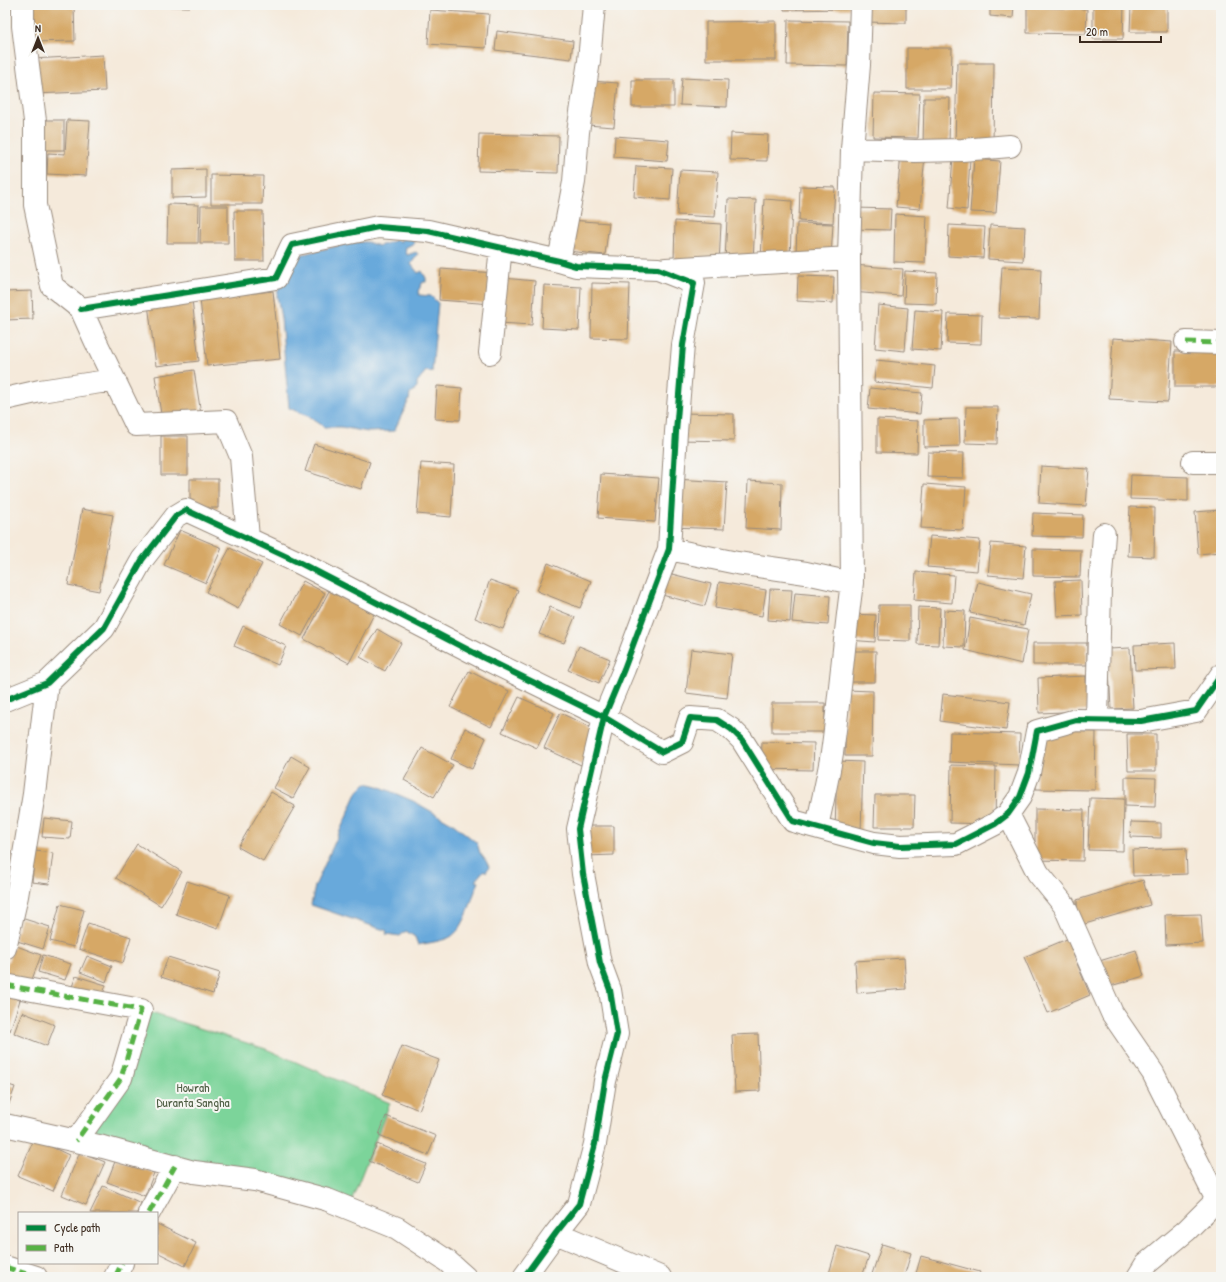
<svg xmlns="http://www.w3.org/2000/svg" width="1226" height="1282" font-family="'Patrick Hand',sans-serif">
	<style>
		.green { fill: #7bd49a; stroke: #5b7f5c }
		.water { fill: #67a9db; stroke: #516a7c }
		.building { fill: #d6a866 }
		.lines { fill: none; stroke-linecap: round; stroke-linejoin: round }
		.street-casing { stroke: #988a7c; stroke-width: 24 }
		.street { stroke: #fff; stroke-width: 22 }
		.quiet { stroke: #57b245; stroke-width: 5; stroke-dasharray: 10 5; stroke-linecap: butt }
		.cycleway-casing { stroke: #f6f6f2; stroke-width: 8 }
		.cycleway { stroke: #00873e; stroke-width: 6 }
		.labels { text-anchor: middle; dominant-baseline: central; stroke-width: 4; stroke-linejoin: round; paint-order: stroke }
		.park-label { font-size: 13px; fill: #4e5d43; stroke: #f6f6f2 }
	</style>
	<rect width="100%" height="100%" fill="#f6f6f2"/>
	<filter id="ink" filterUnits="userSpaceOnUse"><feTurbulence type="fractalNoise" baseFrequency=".025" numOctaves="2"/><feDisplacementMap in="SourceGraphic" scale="8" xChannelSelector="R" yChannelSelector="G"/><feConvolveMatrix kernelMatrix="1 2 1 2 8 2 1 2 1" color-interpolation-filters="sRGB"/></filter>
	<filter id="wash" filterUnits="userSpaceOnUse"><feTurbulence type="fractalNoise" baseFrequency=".012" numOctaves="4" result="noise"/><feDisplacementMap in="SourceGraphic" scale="16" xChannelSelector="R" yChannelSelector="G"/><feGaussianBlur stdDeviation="0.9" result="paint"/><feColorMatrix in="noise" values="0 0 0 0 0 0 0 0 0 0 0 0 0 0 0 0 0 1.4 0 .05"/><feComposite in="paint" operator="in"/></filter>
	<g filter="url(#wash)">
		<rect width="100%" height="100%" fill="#f5eadb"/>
		<path class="green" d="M148,1012L266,1049L390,1103L350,1204L107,1140L94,1133Z"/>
		<path class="water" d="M404,236L412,237L414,243L405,248L407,255L416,252L418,254L411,264L418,273L422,271L426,278V282H423L418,291L419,295L431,296L438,303L432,372L426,371L417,382V388L410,394L409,400L394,431L368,432L341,427H324L312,418L289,408L281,318L277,296L280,282L299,255L354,242H367L379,246L396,240L400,242Z
			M366,783L378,786L413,801L452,823L477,843L480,853L486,861L489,867L486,872L484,870L475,881L479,882C470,899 468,924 452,936C445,941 427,943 418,945L415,937L406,931L400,936L386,934L387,931L311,905L315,886L358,791Z"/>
		<g id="blocks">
			<path class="building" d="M26,5H74L75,41L27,42Z
				M142,5H190V7L142,6Z
				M784,5H850V9L784,10Z
				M866,5H906V23L866,22Z
				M990,5H1014L1013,18L990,16Z
				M1093,5H1124L1123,39H1093Z
				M1131,5H1167V32H1130Z
				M1027,7L1087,9L1086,34L1027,33Z
				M430,10L489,14L486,48L428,44Z
				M788,20L848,21L847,66L787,65Z
				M776,21V60H706V22Z
				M497,31L573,41L571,59L495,50Z
				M907,48H952L951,89H907Z
				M103,55L105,91L35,94L33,59Z
				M957,63H994L993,145L955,144Z
				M682,78L728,80L727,107L680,105Z
				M632,80H674V107H632Z
				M590,81L618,83L614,127L587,125Z
				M874,93L920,94L918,138L873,137Z
				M924,98H950L949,146H923Z
				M42,120H64V150H42Z
				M67,120L90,121L86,176L47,174L48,153L65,154Z
				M731,133L768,135L767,161L730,160Z
				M479,134L559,136L558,173L478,171Z
				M615,136L669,140L667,161L614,157Z
				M901,154L925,156L920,209L896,207Z
				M953,157L970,158L967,210L949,208Z
				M974,159L1000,161L996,213L970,212Z
				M636,166L672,168L670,200L634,197Z
				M206,169V197L172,198V170Z
				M680,170L718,172L715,217L677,215Z
				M211,175L263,176L262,204H211Z
				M800,186L835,187L833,223L799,221Z
				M728,199L756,200L753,261L725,260Z
				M764,199L792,201L790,261L761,259Z
				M168,204L199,205L198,243H167Z
				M201,206H228V243H200Z
				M855,208L891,209L890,230L854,229Z
				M234,211H263L264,261H235Z
				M895,214L927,216L925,263L894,262Z
				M570,220L609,223L605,255L567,251Z
				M675,221L721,224L719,264L674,261Z
				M797,223L833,224L831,258L796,256Z
				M949,225L985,227L983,258L948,256Z
				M990,225L1025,227L1023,261L988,259Z
				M853,265L903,269L901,296L851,292Z
				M1002,267L1041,269L1039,319L999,318Z
				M441,269L494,273L492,304L439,300Z
				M905,271L937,273L936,304L904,303Z
				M798,276L834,277L833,303L797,301Z
				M503,278L535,281L532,325L499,323Z
				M592,283L630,284L628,339L591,338Z
				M544,285L581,287L579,330L542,328Z
				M32,291L33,319L5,320V292Z
				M273,291L280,359L207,366L200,299Z
				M192,299L199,361L156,366L148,304Z
				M878,305L908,308L905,351L875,348Z
				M915,310L943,312L941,351L912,349Z
				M948,314L982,315L981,344L947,343Z
				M1113,338L1172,342L1168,402L1109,399Z
				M1175,351H1221V387H1175Z
				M876,360L935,366L933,388L874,382Z
				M194,370L201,414L162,420L155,376Z
				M437,386L462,388L460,420L435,419Z
				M870,388L922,393L920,414L868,409Z
				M966,407H998L997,444L965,443Z
				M679,413L734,414V441L678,440Z
				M877,419L918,421L917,453L877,452Z
				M959,419L960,446L924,447V420Z
				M161,436H188V475H161Z
				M314,444L370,462L361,489L305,471Z
				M928,452L964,453L963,478L927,477Z
				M421,463L454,465L451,517L417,514Z
				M1041,466L1089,469L1086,506L1039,503Z
				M601,474L659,478L655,522L598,518Z
				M1131,475L1188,477V501L1130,499Z
				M190,479H218V508H190Z
				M674,479L727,482L724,529L671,527Z
				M748,481L782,483L781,530L746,528Z
				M924,484L966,487L963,530L921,528Z
				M1130,507L1155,508L1154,557L1128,556Z
				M82,509L113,515L99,591L68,585Z
				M1221,510V552L1198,554L1195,512Z
				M1033,513L1083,515L1082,537L1032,536Z
				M180,530L222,548L206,583L164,565Z
				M930,536L980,540L977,571L927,567Z
				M991,543L1026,546L1023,578L988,575Z
				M230,548L262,564L238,609L206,592Z
				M1033,549L1081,550L1080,577L1033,576Z
				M548,563L591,581L580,608L537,591Z
				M664,572L711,584L705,606L658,594Z
				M916,572L954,575L952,603L914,600Z
				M490,580L518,590L503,629L475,618Z
				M1081,580L1082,615L1057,616L1055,581Z
				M303,581L325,593L302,636L280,624Z
				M719,582L766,590L762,616L715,608Z
				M978,582L1031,594L1024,625L970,613Z
				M770,589L792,590L790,622L768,620Z
				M329,591L374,614L349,663L304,639Z
				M795,593L830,596L828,625L792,622Z
				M879,605H910V641L878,640Z
				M550,607L575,617L564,643L539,634Z
				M918,607L940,608L938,645L917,644Z
				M944,610L965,611L964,647L943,646Z
				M850,614L876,615L875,642L848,640Z
				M970,618L1028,629L1022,664L965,650Z
				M243,626L286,646L278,665L234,646Z
				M377,629L401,643L385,671L360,657Z
				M1033,643H1087V665H1033Z
				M1175,643L1176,669L1135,670L1134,645Z
				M579,646L610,659L599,683L568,670Z
				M1130,648L1133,708L1111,709L1108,649Z
				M691,649L732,654L727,698L686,693Z
				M847,651H876L875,682H846Z
				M469,671L509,691L491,727L450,707Z
				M1086,676L1087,711L1039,713L1038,678Z
				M846,690L873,691L872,756H845Z
				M943,694L1010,702L1006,730L940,721Z
				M519,697L554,713L537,748L502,732Z
				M772,703H825V732H772Z
				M560,713L597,730L581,765L544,748Z
				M465,728L486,738L472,769L451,759Z
				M1037,731L1096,732L1095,790L1036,789Z
				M950,732L1020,734L1019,765L949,762Z
				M1127,734H1156V771H1128Z
				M762,742L814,743L813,770L761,769Z
				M422,748L453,765L434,797L404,780Z
				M291,756L310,767L293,798L274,788Z
				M837,761L863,762L861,833L835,832Z
				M951,765L996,766L995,824L950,823Z
				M1125,777L1156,778L1155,807L1125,806Z
				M271,792L295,806L263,861L238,847Z
				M875,795H915L914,827H874Z
				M1090,798L1124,799L1123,851L1088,850Z
				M1035,809L1084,810L1083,861L1035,860Z
				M44,818L72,821L70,839L42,837Z
				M1131,822L1161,823V838L1130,837Z
				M585,826H614V855L586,856Z
				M137,844L182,872L161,906L116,878Z
				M1186,848L1187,874L1133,876L1132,850Z
				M35,851L53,853L49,884L32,882Z
				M5,874L18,879L5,905Z
				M1143,880L1150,905L1078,926L1077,900Z
				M187,881L230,895L218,929L176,914Z
				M60,904L84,910L74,947L50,941Z
				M1201,914L1203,943L1166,945L1165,915Z
				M21,918L50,927L43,949L14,940Z
				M88,923L131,937L123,963L79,949Z
				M1067,939L1090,995L1048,1013L1024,957Z
				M14,945L41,955L30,985L5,975V970Z
				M1136,950L1144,976L1104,988L1096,962Z
				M43,955L71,964L65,980L38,972Z
				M87,956L112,966L106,982L80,972Z
				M168,957L220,973L213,994L161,977Z
				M904,958L906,989L857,993L855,961Z
				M76,976L106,985L100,1002L70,992Z
				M5,995L20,1000L10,1031L5,1030Z
				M22,1012L55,1025L47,1046L14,1033Z
				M758,1034L760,1091L735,1092L732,1035Z
				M402,1046L439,1060L419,1110L382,1095Z
				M5,1084L15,1087L5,1115Z
				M386,1116L436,1136L428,1155L379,1135Z
				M34,1139L69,1155L53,1191L18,1176Z
				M377,1144L426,1164L418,1182L369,1161Z
				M80,1152L105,1162L86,1205L62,1195Z
				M116,1159L154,1173L145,1196L107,1182Z
				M103,1186L141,1203L137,1213H90Z
				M157,1224L196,1243L185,1266L157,1252Z
				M882,1244L911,1253L904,1277H871Z
				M837,1246L869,1256L862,1277H828Z
				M921,1256L980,1272L978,1277H915Z"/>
		</g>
	</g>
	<g filter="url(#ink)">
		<use href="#blocks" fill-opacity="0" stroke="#988a7c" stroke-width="1"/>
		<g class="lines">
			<g class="street-casing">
				<path id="street" d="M23,5V26L35,121V205L52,286L81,309L95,340L136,425L226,421L241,457L248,538
					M852,149L915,151L962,150L1010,146
					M559,261L574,182L578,132L589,61L594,5
					M666,269L849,258
					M81,309L276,278L292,245L378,227L428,231L559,261L576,266L658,269L694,283L683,345L676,432L669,549L624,669L604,717L578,829L583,874L600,963L610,990L617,1034L605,1081L595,1144L579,1204L556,1233L524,1277
					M1186,342L1221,343
					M490,353L501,247
					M5,399L40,391L114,380
					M1193,462H1221
					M669,549L737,563L806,573L852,583C844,640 840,696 832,753C828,778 822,803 817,827
					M852,583L849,258L852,149L859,65L861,5
					M5,700L47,683L104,628L142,560L176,516L186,510L300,563L480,656L604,717L662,752L682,742L690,718L717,720L731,729L742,740L793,821L874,843L900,846L956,844L995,824L1008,814L1020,797L1029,773L1037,731L1076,720L1141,721L1196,711L1221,675
					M1097,720L1100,589L1104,534
					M1008,814L1038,873L1064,905L1112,1013L1153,1073L1217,1200
					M5,948L17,896L34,794L47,683
					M5,985L141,1010L121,1078L76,1141
					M5,1125L103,1147L194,1172L255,1180L328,1200L397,1228L447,1261L465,1277
					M149,1213L175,1166
					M556,1233L660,1277
					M5,1267L36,1277
					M115,1277L122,1263
					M1138,1277L1146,1264L1187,1230L1221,1196"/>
			</g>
			<use href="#street" class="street"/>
			<path class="quiet" d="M1186,342L1221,343
				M5,985L141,1010L121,1078L76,1141
				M149,1213L175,1166
				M5,1267L36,1277
				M115,1277L122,1263"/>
			<g class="cycleway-casing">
				<path id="cycleway" d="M81,309L276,278L292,245L378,227L428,231L559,261L576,266L658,269L694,283L683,345L676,432L669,549L624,669L604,717L578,829L583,874L600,963L610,990L617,1034L605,1081L595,1144L579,1204L556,1233L524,1277
					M5,700L47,683L104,628L142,560L176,516L186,510L300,563L480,656L604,717L662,752L682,742L690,718L717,720L731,729L742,740L793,821L874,843L900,846L956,844L995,824L1008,814L1020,797L1029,773L1037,731L1076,720L1141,721L1196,711L1221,675"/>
			</g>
			<use href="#cycleway" class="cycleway"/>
		</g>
	</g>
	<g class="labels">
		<g class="park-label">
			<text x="193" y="1087">Howrah<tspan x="193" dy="15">Duranta Sangha</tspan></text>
		</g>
	</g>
	<rect width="1226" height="1282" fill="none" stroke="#f6f6f2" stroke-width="20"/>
	<rect x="18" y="1212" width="140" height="52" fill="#f6f6f2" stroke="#aba49d"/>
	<rect x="26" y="1225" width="20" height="6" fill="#00873e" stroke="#aba49d"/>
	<text x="54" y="1232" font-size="12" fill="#3b2a1e">Cycle path</text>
	<rect x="26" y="1245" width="20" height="6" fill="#57b245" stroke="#aba49d"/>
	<text x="54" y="1252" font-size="12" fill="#3b2a1e">Path</text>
	<g transform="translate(38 38)" stroke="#f6f6f2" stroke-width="3" paint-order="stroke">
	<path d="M0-3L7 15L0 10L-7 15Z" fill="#3b2a1e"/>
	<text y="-6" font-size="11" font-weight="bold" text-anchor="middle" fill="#3b2a1e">N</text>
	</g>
	<path d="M1080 36v6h81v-6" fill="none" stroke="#3b2a1e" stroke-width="2"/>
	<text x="1086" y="36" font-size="12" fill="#3b2a1e" stroke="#f6f6f2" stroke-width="3" paint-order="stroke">20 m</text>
</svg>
